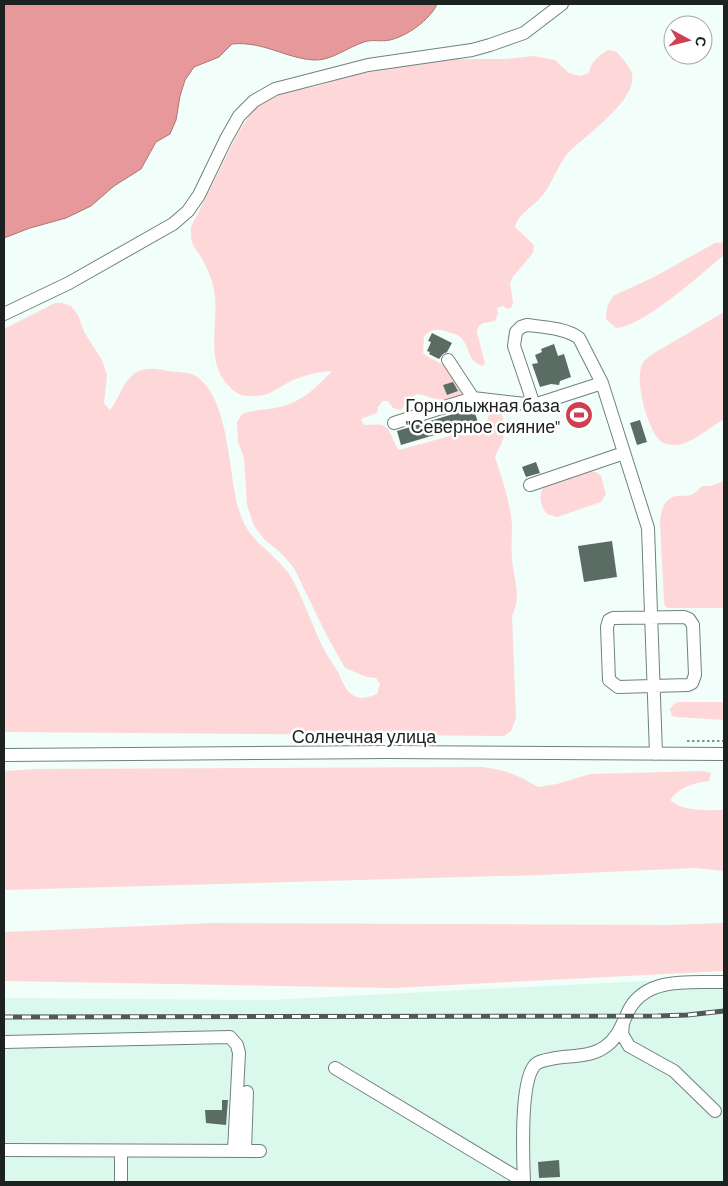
<svg xmlns="http://www.w3.org/2000/svg" width="728" height="1186" font-family="Barlow,sans-serif">
	<style>
		.built { fill: #dbf8ec }
		.green { fill: #fed8d8 }
		.water { fill: #e7989a; stroke: #aa7575 }
		.building { fill: #5b6c65 }
		.lines { fill: none; stroke-linecap: round; stroke-linejoin: round }
		.minor-casing { stroke: #70827b; stroke-width: 14 }
		.path { stroke: #88918d; stroke-width: 2; stroke-dasharray: 2.5 2.5; stroke-linecap: butt }
		.minor { stroke: #fff; stroke-width: 12 }
		.rail-casing { stroke: #515956; stroke-width: 5 }
		.rail { stroke: #fff; stroke-width: 3; stroke-dasharray: 9; stroke-linecap: butt }
		.labels { text-anchor: middle; dominant-baseline: central; stroke-width: 5; stroke-linejoin: round; paint-order: stroke }
		.poi-label { font-size: 18px; fill: #1b221f; stroke: #fff; text-anchor: end }
		.street-label { font-size: 18px; fill: #1b221f; stroke: #fff }
	</style>
	<rect width="100%" height="100%" fill="#f2fef9"/>
	<path class="built" d="M724,977V1182H4V998L271,1000Z"/>
	<path class="green" d="M608,50L617,52C622,58 630,67 632,74C638,100 584,136 568,153C557,166 553,183 542,196C534,206 518,214 515,227L534,245L533,253L512,278L510,284L513,302L512,307L507,309L503,306L497,308L498,314L495,321C486,323 478,322 477,332L485,364L482,366C467,360 471,350 462,339C458,334 454,334 448,332C438,329 432,328 424,337L423,353C430,359 442,363 446,367C462,384 472,406 437,399C430,398 425,395 418,394L411,397L401,410L393,408L388,401H383L378,407L377,413L363,418L361,420L364,425C369,425 377,424 382,425C391,428 393,443 399,450L479,428L487,421L490,412C506,404 506,432 502,442C500,447 497,451 495,457C502,479 510,501 512,525C512,536 511,548 512,560C514,582 522,594 512,616L516,718L511,731L504,736L4,732V329L55,303H62L71,306L78,315L84,332L102,360L107,375L104,403L110,410C116,402 119,395 123,387C137,363 152,368 175,372C181,372 189,373 194,375C232,397 227,479 241,516C250,543 277,554 291,577C302,596 310,619 319,639C324,651 331,661 338,672C341,678 344,687 349,692C358,701 366,698 377,694L380,684L376,678L367,677L345,668L326,634L294,568L281,553L264,539L254,526L247,505L244,458L238,442L237,422L242,414C251,411 259,410 269,409C299,405 313,391 332,371C321,371 306,375 296,379C280,385 273,396 254,396C243,397 235,394 228,385C204,360 220,320 214,290C212,278 206,266 200,255C197,251 193,246 192,242C191,238 191,231 191,227L237,135L251,113L260,104L269,98L282,93L318,86L353,75L447,59H506L534,56L555,60L569,73L580,76L589,73C591,62 598,56 608,50Z
		M724,242V255C701,274 643,327 616,328L606,319L607,307L613,296L654,277L715,243Z
		M724,312V419C712,426 691,444 677,445C673,445 666,445 662,442C648,434 633,377 643,363C644,360 649,357 651,355Z
		M589,471L596,472L601,476L606,494L601,502L557,517L547,514C541,507 538,496 543,488Z
		M724,481V608H668L665,606L664,602L660,522C661,511 664,498 676,496C682,495 687,497 693,494C696,493 699,488 702,486H711Z
		M678,702H724V720L676,717L672,716L670,709L675,703Z
		M483,767C505,770 519,775 538,787L557,784L590,774L702,771L711,773L709,781C693,783 680,787 670,800C684,812 706,810 724,810V871L695,868L541,875L4,890V771L37,769Z
		M213,923L666,925L724,923V971L393,988L4,981V932Z"/>
	<path class="water" d="M4,4H437C430,20 407,36 390,40C381,42 372,39 364,42C348,47 331,61 314,60C284,58 264,41 232,44L219,57L194,67L185,80L180,96L176,120L170,134L156,142L141,169L114,186L91,206L66,218L30,228L4,238Z"/>
	<path class="building" d="M432,333L452,343L447,352L443,354L439,359L429,354L430,352L427,351L431,342L428,341Z
		M554,344L558,356L564,354L571,377L560,381L559,385L551,384L540,387L532,364L538,363L535,355L542,352L541,349Z
		M453,382L458,391L447,395L443,385Z
		M473,408L478,422L401,445L397,431Z
		M640,420L647,442L637,445L630,423Z
		M536,462L540,473L526,477L522,467Z
		M612,541L617,577L584,582L578,546Z
		M222,1100H228L226,1125L206,1123L205,1110H222Z
		M559,1160L560,1177L539,1178L538,1162Z"/>
	<g class="lines">
		<g class="minor-casing">
			<path id="minor" d="M4,314L69,283L173,224L188,211L199,195L226,139L239,116L254,101L275,89L368,65L472,50L490,45L524,33L562,4
				M448,360L473,398
				M534,405L514,346L516,332L521,327L527,325C543,327 566,328 579,338L602,383L648,528L656,754
				M394,423L473,398L534,405L602,383
				M530,485L624,453
				M684,617L689,619L693,625L695,675L692,683L688,685L618,687L609,680L607,627L609,620L613,618Z
				M4,755L387,752L724,754
				M623,1023L622,1034L629,1046L674,1071L715,1111
				M4,1042L230,1037L237,1045L239,1053L234,1151
				M335,1068L523,1181
				M4,1150L260,1151
				M245,1151L247,1092
				M121,1182V1151
				M524,1182C523,1157 520,1084 534,1066C538,1061 545,1060 551,1059C569,1055 591,1058 606,1046C619,1037 623,1021 630,1008C649,976 693,983 724,982"/>
		</g>
		<path class="path" d="M687,741H724"/>
		<use href="#minor" class="minor"/>
		<g class="rail-casing">
			<path id="rail" d="M4,1017L658,1016L687,1015L724,1011"/>
		</g>
		<use href="#rail" class="rail"/>
	</g>
	<defs>
		<g id="stadium-disc" transform="scale(1.4375)"><circle r="9.5" fill="#cf3f52" stroke="#fff"/><path d="M0-5a6.5 5 0 1 0 0 10a6.5 5 0 1 0 0-10ZM-3.5-1.8h7v3.6h-7Z" fill="#fff"/></g>
	</defs>
	<g fill-rule="evenodd">
		<use href="#stadium-disc" x="579" y="415"/>
	</g>
	<g class="labels">
		<g class="poi-label">
			<text x="560" y="405">Горнолыжная база<tspan x="560" dy="21">"Северное сияние"</tspan></text>
		</g>
		<g class="street-label">
			<text x="364" y="736">Солнечная улица</text>
		</g>
	</g>
	<rect width="728" height="1186" fill="none" stroke="#1b221f" stroke-width="10"/>
	<g transform="translate(688 40) rotate(97)"><circle r="24" fill="#ffffff" stroke="#a4a7a5"/>
	<path d="M0-4L9 19L0 12L-9 19Z" fill="#cf3f52"/>
	<text y="-8" font-size="14" font-weight="bold" text-anchor="middle" fill="#1b221f">С</text>
	</g>
</svg>
